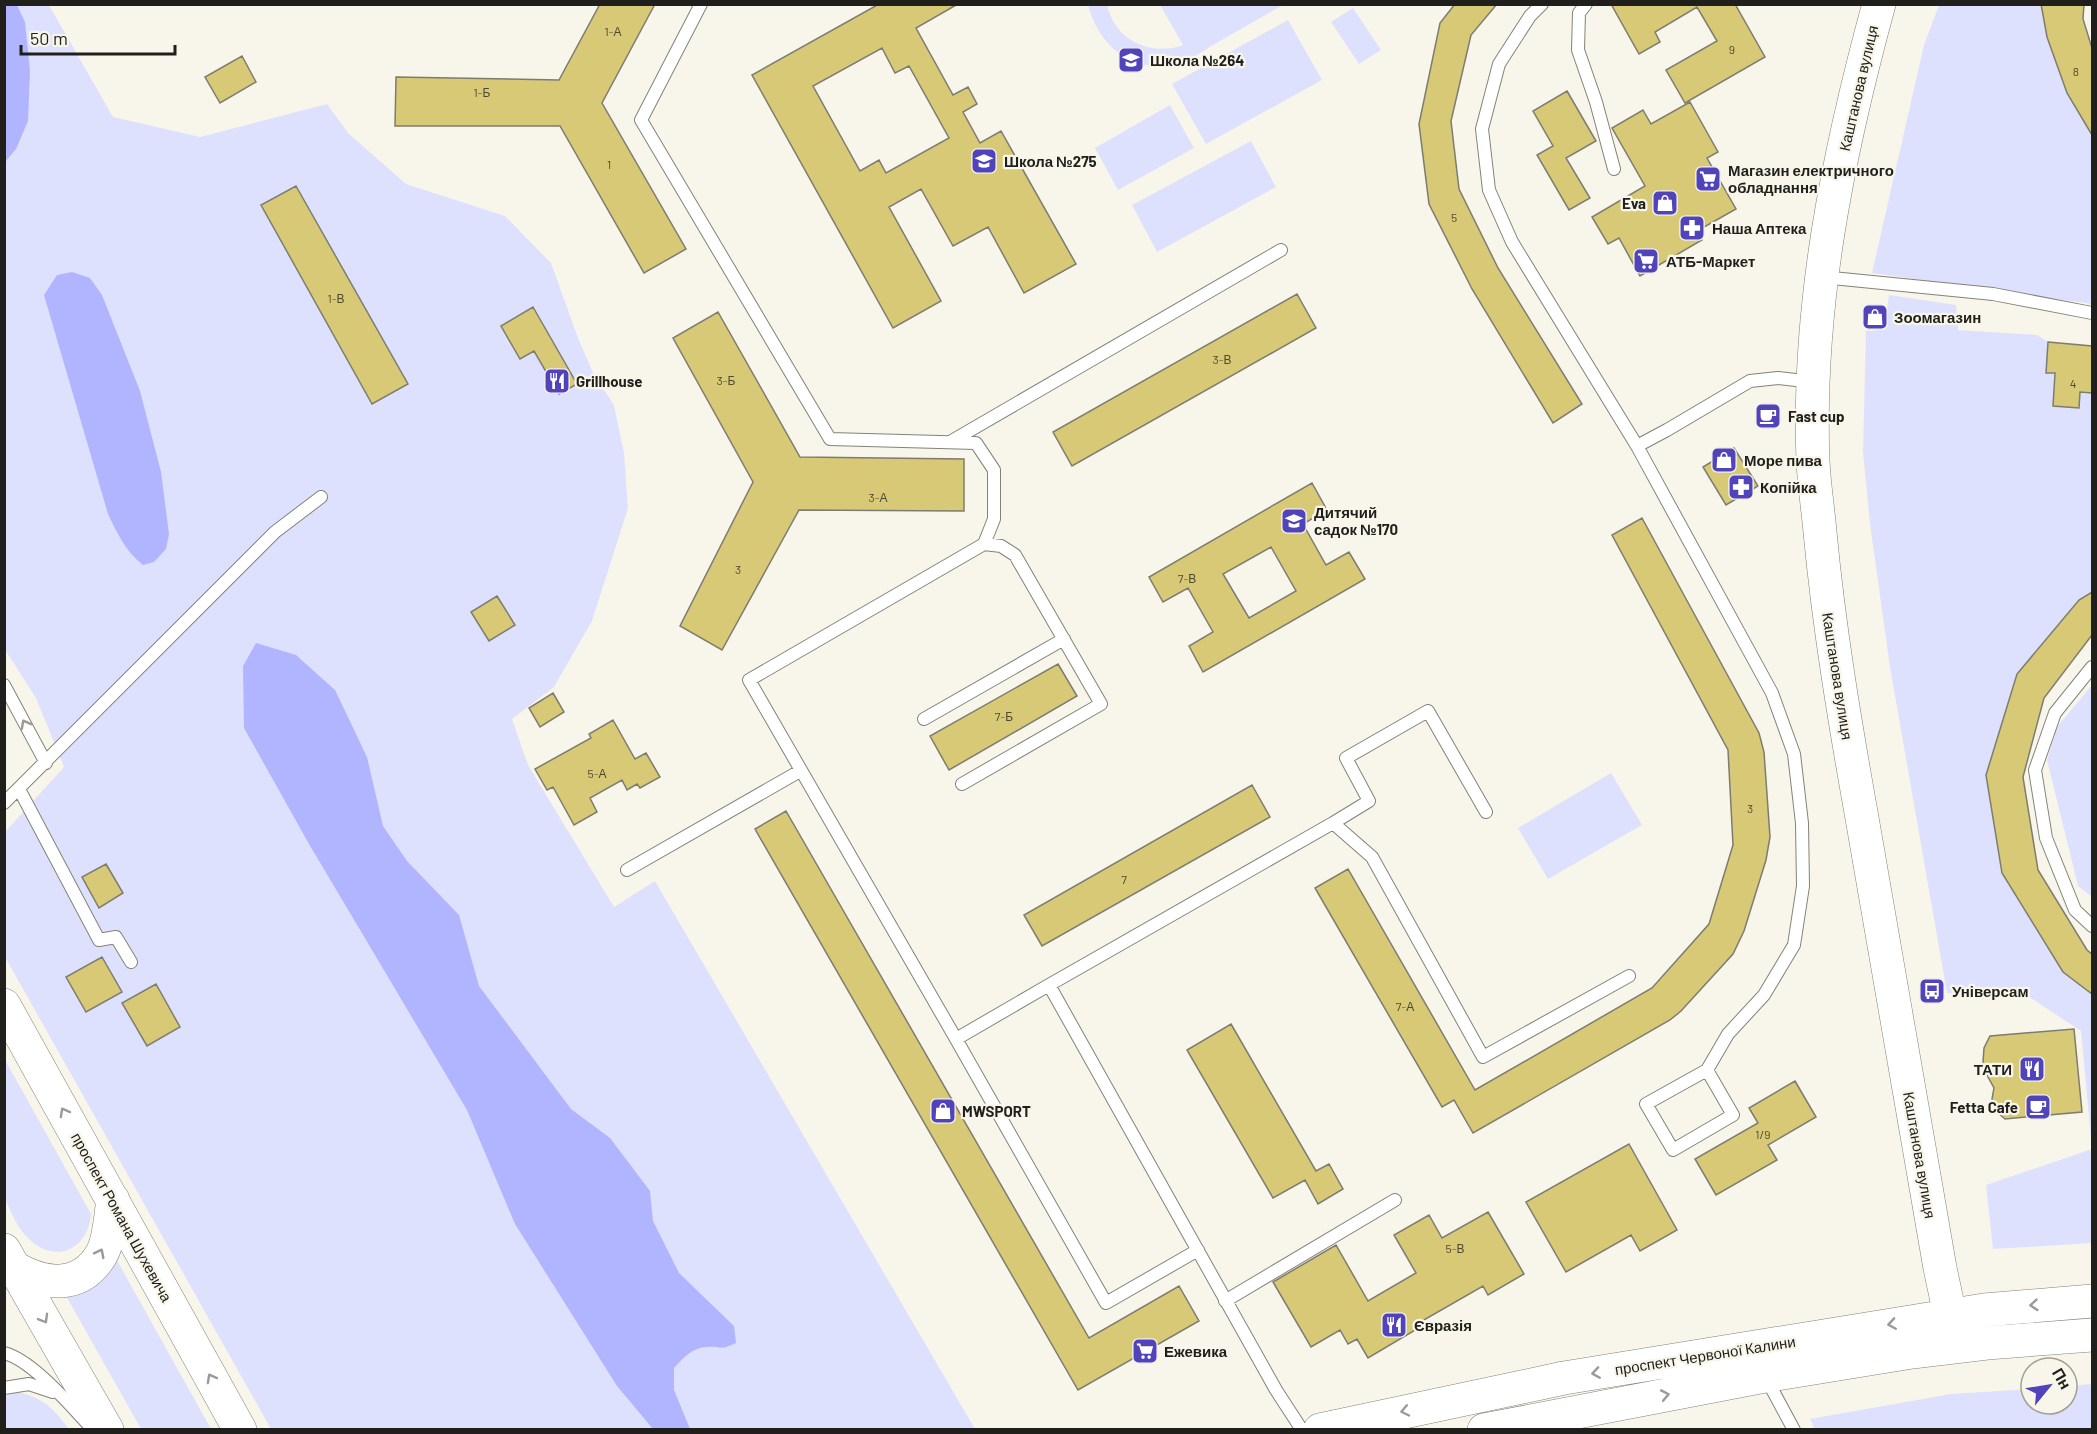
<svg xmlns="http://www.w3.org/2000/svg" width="2097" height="1434" font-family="Barlow,sans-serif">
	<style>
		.green { fill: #dee1fd }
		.water { fill: #b1b4ff }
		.building { fill: #d7c975; stroke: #7d7c71; stroke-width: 1.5; fill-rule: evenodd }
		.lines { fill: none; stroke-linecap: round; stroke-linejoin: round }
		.lane-casing { stroke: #848278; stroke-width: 14 }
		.secondary-casing { stroke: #848278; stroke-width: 34 }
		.primary-casing { stroke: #848278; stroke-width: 34 }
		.lane { stroke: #fff; stroke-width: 12 }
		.secondary { stroke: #fff; stroke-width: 33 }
		.primary { stroke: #fff; stroke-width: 33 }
		.oneway { stroke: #9b9a98 }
		.labels { text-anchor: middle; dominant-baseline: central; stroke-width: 4.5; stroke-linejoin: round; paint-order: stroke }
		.number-label { font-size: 12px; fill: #4e4a32 }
		.poi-label { font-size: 15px; font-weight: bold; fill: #201f1b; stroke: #f8f6ea; text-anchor: start }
		.street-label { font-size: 15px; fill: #201f1b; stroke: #f8f6ea }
	</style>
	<rect width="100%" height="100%" fill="#f8f6ea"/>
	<path class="green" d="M5,5H49L113,117L200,137L327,104L348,133L406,184L505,216L551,263L578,338L594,375L614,405L624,453L628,508L592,621L554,687L512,719L528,765L614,907L655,881L975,1429H271L5,957L4,833L64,767L36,698L4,648Z
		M1088,5H1107C1115,40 1150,57 1183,45L1160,5H1283C1260,18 1237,31 1215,44C1204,50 1193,59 1182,62C1136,77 1099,48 1088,5Z
		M1939,5H2042L2047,37L2067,93L2092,135V304L1872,273L1924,45Z
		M1353,8L1381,50L1359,64L1331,22Z
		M1288,20L1322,80L1206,144L1172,84Z
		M1170,105L1194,148L1118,190L1095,148Z
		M1251,141L1276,187L1157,252L1132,205Z
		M1889,295L1956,305L1958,330L2037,335L2048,342L2046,372L2055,373L2053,406L2079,408L2080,392L2092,393V592L2079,600L2017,674L1986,775L2002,873L2063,971L2092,994V1243L1993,1249L1986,1185L2092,1149L2081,1031L2020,991L1947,993L1890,667L1870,524L1863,452L1866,331L1884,330Z
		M2092,685V897L2078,886L2047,760L2057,727Z
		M1611,773L1642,825L1548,879L1518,828Z
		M4,1058L91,1214C88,1252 52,1265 26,1236C18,1228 10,1211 6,1200C2,1191 4,1175 4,1164C4,1128 4,1093 4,1058Z
		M114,1255L211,1429H141L61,1287Z
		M2092,1384V1429L1815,1430L1810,1419L1951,1394L2031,1389V1404H2067V1386Z
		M19,1392C46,1400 52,1407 69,1429H5V1396Z"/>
	<path class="water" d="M5,4L17,5L25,22L30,71L28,121L16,149L5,162Z
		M72,272L90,278L102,295L140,391L161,472L169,534L166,549L154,562L143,565C126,552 117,533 108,514L44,295L57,275Z
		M256,643L296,655L335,690L367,757L383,826L407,861L459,915L479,986L571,1109L610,1138L650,1191L653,1221L679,1273L734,1326L736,1343C719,1351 722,1346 707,1347C693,1347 683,1358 674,1368V1390L690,1429H653L617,1386L515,1224L467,1110L309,844L244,728L243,666Z"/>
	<path class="building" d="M600,4H655L602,103L686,249L644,273L560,126H395L396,77L559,80Z
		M879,4H958L916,28L953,95L968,87L977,104L963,112L980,143L1001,131L1076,264L1024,293L988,227L953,246L921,189L889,207L941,301L893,328L752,75ZM882,48L895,73L909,66L949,138L886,173L879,160L860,171L813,86Z
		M1455,4H1497L1471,35L1451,121L1459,189L1498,268L1582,404L1553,423L1472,289L1429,204L1419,124L1440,23Z
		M1611,4H1735L1765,57L1685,103L1666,70L1717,41L1697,7L1655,32L1660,42L1639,54Z
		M2041,4H2084L2083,19L2092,48V135L2067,93L2047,37Z
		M242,56L256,82L220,103L205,77Z
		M1567,91L1596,141L1566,158L1590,198L1569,210L1537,155L1553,146L1533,111Z
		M1690,102L1718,152L1707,158L1736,209L1697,231L1702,240L1640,276L1619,238L1608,244L1592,217L1645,186L1612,128L1643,110L1651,124Z
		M296,186L408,384L372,404L261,205Z
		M1297,294L1316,328L1072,466L1053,432Z
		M533,307L577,384L559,394L534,351L520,359L501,326Z
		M718,312L800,457L964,459V511L799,510L722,650L680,626L753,482L673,338Z
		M2048,342L2092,346V393L2080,392L2079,408L2053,406L2055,373H2046Z
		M1734,448L1758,486L1726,505L1703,467Z
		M1312,483L1327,510L1303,524L1326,565L1349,552L1365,579L1203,672L1189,646L1213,632L1188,588L1163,602L1149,577ZM1271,547L1296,591L1249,618L1223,574Z
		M1642,518L1759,733L1764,752L1770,837L1766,860L1744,931L1733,954L1681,1011L1670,1020L1473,1133L1454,1100L1442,1107L1315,888L1348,869L1475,1090L1652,988L1709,924L1733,845L1728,750L1612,535Z
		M2092,592V635L2044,698L2023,777L2038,870L2087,950L2092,954V994L2063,972L2002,873L1986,775L2017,674L2079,600Z
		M497,596L515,625L489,641L471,612Z
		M1058,664L1077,696L949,770L930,736Z
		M553,693L564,712L540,727L529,708Z
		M613,720L635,759L646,753L660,777L640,788L637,784L627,790L622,780L590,798L597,812L574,825L553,787L547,790L535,769L591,738L589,734Z
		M1252,785L1270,817L1042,946L1024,915Z
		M786,811L1089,1338L1179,1286L1199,1321L1078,1390L755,829Z
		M106,864L123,893L99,908L82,877Z
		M102,957L122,992L86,1012L66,977Z
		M156,984L180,1027L147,1046L122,1003Z
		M1231,1024L1316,1171L1329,1164L1343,1189L1318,1204L1305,1180L1273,1198L1187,1050Z
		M2074,1029L2082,1112L2005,1119L1997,1112L1992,1099L1994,1088L1988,1077L1983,1062L1984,1048L1990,1036Z
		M1795,1081L1816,1117L1768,1145L1777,1160L1716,1195L1695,1159L1758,1123L1749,1108Z
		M1629,1144L1677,1230L1640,1251L1631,1235L1566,1272L1526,1202Z
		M1488,1212L1524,1274L1488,1295L1483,1286L1415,1325L1417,1329L1368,1358L1357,1339L1348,1344L1340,1330L1311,1347L1273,1282L1336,1245L1368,1301L1416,1273L1394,1235L1429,1215L1442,1238Z"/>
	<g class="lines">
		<g class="lane-casing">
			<path id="lane" d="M701,4L641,120L830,439L976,443L994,470V519L984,544
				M1542,4L1530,16L1499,64L1482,129L1489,190L1512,242L1637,446L1772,693L1794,754L1802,823L1803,886L1794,945L1764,995L1728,1034L1707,1070L1733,1115L1673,1150L1646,1104L1707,1070
				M1586,4L1579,13L1578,50L1596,102L1614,169
				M1822,277L1993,294L2092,313
				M950,442L1281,250
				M1637,446L1667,430L1750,381L1778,378L1813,382
				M2092,667L2055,713L2035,770L2046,838L2075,910L2092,926
				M4,685L46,763
				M924,719L1064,639
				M962,784L1101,704L1015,555L1001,546L984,544L749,680L956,1039L1049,985L1276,1390L1302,1430
				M19,789L99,940L116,937L131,962
				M4,803L275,532L321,497
				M1333,823L1369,801L1346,758L1428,711L1486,812
				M627,870L800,771
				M1049,985L1333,823L1372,857L1483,1057L1629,976
				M956,1039L1106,1303L1198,1250
				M1225,1301L1395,1200
				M4,1353C32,1360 69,1404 89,1425
				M1766,1378L1794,1430
				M4,1388L29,1384L53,1392"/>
		</g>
		<g class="secondary-casing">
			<path id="secondary" d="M1879,4C1838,154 1807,305 1813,461C1814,485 1818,508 1820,532C1829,628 1845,723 1862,818C1888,968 1914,1118 1940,1268L1950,1315L1952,1347
				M1320,1430L1564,1378L1984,1310L2092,1301
				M1484,1430L1765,1376L1912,1352L1987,1343L2092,1335"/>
		</g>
		<g class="primary-casing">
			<path id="primary" d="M4,1005L240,1430
				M4,1250L107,1430
				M15,1268C45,1285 80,1290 101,1255C110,1240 110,1217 113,1200"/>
		</g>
		<use href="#lane" class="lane"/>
		<use href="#secondary" class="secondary"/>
		<use href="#primary" class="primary"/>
	</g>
	<defs><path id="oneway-chevron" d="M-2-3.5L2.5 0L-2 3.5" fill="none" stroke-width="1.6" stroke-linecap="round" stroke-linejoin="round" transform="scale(1.5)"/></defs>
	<g class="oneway">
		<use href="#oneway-chevron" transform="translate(25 724) rotate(-118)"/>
		<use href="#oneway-chevron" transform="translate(64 1112) rotate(-119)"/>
		<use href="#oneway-chevron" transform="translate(100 1253) rotate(-63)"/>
		<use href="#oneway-chevron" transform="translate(2034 1305) rotate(175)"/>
		<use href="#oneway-chevron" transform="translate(44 1319) rotate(60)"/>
		<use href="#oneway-chevron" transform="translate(1892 1324) rotate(171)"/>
		<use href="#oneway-chevron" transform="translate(1596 1373) rotate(171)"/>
		<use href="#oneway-chevron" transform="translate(211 1378) rotate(-119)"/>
		<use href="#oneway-chevron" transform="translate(1665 1395) rotate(-11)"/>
		<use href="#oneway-chevron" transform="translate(1405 1411) rotate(168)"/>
	</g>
	<defs>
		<g id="school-square" transform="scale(1.35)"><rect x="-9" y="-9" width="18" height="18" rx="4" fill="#5144bb" stroke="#f8f6ea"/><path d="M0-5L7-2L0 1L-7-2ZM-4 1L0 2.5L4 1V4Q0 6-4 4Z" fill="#fff"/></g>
		<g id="supermarket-square" transform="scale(1.35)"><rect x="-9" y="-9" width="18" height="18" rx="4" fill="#5144bb" stroke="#f8f6ea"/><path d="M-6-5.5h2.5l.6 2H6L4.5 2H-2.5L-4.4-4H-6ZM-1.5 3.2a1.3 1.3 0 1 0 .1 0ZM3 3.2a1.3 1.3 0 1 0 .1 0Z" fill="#fff"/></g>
		<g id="shop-square" transform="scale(1.35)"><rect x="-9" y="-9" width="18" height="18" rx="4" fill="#5144bb" stroke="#f8f6ea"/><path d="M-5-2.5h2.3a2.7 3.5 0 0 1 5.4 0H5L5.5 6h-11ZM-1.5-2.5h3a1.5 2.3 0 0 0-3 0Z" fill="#fff"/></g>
		<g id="pharmacy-square" transform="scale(1.35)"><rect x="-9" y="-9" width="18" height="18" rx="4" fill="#5144bb" stroke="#f8f6ea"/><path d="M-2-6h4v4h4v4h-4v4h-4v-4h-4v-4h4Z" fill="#fff"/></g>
		<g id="restaurant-square" transform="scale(1.35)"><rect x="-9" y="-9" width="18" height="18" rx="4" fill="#5144bb" stroke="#f8f6ea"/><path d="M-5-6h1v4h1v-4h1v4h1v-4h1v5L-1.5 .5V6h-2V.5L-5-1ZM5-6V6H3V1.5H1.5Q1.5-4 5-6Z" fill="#fff"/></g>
		<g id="cafe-square" transform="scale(1.35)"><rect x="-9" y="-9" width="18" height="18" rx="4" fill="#5144bb" stroke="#f8f6ea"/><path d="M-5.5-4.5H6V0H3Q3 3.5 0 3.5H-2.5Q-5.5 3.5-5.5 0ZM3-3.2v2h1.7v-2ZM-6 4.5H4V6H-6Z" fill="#fff"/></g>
		<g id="bus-square" transform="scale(1.35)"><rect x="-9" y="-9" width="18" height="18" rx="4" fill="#5144bb" stroke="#f8f6ea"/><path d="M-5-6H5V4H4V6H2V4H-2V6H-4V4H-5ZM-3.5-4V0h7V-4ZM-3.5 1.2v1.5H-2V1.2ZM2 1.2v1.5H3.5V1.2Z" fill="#fff"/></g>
	</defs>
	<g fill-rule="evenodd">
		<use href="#school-square" x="1131" y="60"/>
		<use href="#school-square" x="984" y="161"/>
		<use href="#supermarket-square" x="1708" y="179"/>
		<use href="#shop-square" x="1665" y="203"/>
		<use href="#pharmacy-square" x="1692" y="228"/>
		<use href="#supermarket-square" x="1646" y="261"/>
		<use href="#shop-square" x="1875" y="317"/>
		<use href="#restaurant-square" x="557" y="381"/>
		<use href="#cafe-square" x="1768" y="416"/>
		<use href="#shop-square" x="1724" y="460"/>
		<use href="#pharmacy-square" x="1741" y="487"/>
		<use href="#school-square" x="1294" y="521"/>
		<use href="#bus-square" x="1932" y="991"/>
		<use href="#restaurant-square" x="2032" y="1069"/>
		<use href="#cafe-square" x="2038" y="1107"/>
		<use href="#shop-square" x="943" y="1111"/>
		<use href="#restaurant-square" x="1394" y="1325"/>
		<use href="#supermarket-square" x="1145" y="1351"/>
	</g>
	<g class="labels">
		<g class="number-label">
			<text x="613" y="31">1-А</text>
			<text x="1732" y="49">9</text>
			<text x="2076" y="71">8</text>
			<text x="482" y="92">1-Б</text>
			<text x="609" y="164">1</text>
			<text x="1454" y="217">5</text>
			<text x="336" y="298">1-В</text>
			<text x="1222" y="359">3-В</text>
			<text x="726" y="380">3-Б</text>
			<text x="2073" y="383">4</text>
			<text x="878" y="497">3-А</text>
			<text x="738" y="569">3</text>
			<text x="1187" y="578">7-В</text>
			<text x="1004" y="716">7-Б</text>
			<text x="597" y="773">5-А</text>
			<text x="1750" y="808">3</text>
			<text x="1124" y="879">7</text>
			<text x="1405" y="1006">7-А</text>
			<text x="1763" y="1134">1/9</text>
			<text x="1455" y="1248">5-В</text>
		</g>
		<g class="poi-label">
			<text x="1150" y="60">Школа №264</text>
			<text x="1004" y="161">Школа №275</text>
			<text x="1728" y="170">Магазин електричного<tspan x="1728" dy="17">обладнання</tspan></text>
			<text x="1646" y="203" text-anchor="end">Eva</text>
			<text x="1712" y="228">Наша Аптека</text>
			<text x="1666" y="261">АТБ-Маркет</text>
			<text x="1894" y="317">Зоомагазин</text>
			<text x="576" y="381">Grillhouse</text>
			<text x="1788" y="416">Fast cup</text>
			<text x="1744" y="460">Море пива</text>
			<text x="1760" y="487">Копійка</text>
			<text x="1314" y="512">Дитячий<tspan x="1314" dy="17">садок №170</tspan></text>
			<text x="1952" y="991">Універсам</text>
			<text x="2012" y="1069" text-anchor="end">ТАТИ</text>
			<text x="2018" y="1107" text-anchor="end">Fetta Cafe</text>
			<text x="962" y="1111">MWSPORT</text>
			<text x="1414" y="1325">Євразія</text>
			<text x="1164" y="1351">Ежевика</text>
		</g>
		<g class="street-label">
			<text transform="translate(1858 88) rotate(-77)">Каштанова вулиця</text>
			<text transform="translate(1838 676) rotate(81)">Каштанова вулиця</text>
			<text transform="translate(1920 1155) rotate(80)">Каштанова вулиця</text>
			<text transform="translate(122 1217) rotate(61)">проспект Романа Шухевича</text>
			<text transform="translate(1705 1355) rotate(-9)">проспект Червоної Калини</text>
		</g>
	</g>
	<rect width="2097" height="1434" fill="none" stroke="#201f1b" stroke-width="12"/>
	<g transform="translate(2049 1386) rotate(60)"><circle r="28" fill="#f8f6ea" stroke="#a2a097" stroke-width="1.5"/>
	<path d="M0-4.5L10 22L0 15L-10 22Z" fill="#5144bb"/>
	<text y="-9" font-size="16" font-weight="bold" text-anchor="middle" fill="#201f1b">Пн</text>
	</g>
	<path d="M21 45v9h154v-9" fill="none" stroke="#201f1b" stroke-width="3"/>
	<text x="30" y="45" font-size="18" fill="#201f1b" stroke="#f8f6ea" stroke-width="4.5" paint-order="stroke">50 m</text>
</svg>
